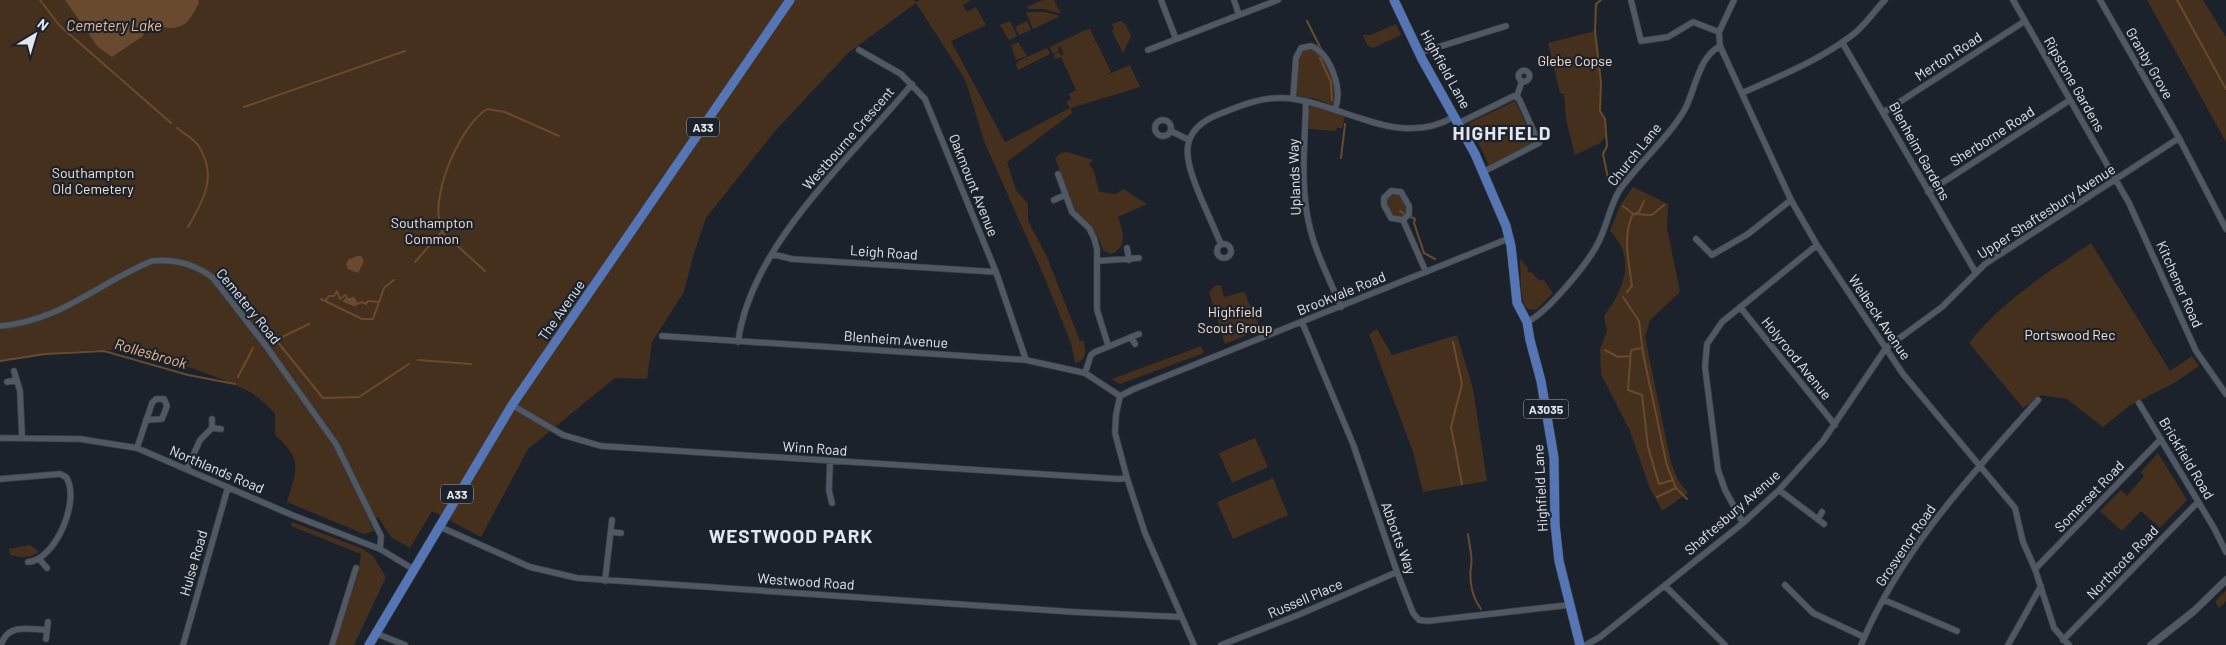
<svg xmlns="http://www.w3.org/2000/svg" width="2226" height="645" font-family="Barlow,sans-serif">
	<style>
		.green { fill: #45301d }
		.water { fill: #694a2e }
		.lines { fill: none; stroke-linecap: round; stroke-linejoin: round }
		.stream { stroke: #694a2e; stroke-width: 2 }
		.minor-casing { stroke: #3b4049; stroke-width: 7 }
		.tertiary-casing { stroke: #3b4049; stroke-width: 8 }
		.primary-casing { stroke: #3b4049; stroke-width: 10 }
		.minor { stroke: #505864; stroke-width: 5.5 }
		.tertiary { stroke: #505864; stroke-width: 7 }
		.primary { stroke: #5575b4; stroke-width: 9 }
		.labels { text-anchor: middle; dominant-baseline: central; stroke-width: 4.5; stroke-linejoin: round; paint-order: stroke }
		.shield { fill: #1c222c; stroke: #a7abb4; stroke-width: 1 }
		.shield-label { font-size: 12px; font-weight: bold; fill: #e2e6ee }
		.street-label { font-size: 14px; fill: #e2e6ee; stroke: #1c222c }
		.park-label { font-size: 14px; fill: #f6e0cd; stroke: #1c222c }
		.water-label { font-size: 15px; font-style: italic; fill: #f1ba8a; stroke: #1c222c }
		.district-label { font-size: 19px; font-weight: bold; letter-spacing: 1px; fill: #e2e6ee; stroke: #1c222c }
	</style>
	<rect width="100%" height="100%" fill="#1c222c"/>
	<path class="green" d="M0,0H915L916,2L920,0H971L963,5L967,12L976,7L986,25L951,41L1005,142L1070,108L1066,102L1071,99L1069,94L1076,90L1061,57L1055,59L1054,55L1059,52L1061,55L1064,54L1060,46L1058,48L1059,51L1053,54L1050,47L1085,30L1090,29L1095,40L1092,43L1096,41L1111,72L1107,75L1130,65L1140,87L1071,108L1072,113L1007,162L1016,190L1028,204V221L1047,257L1080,341L1083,340C1086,351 1088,360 1075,363L1071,343L1046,281L984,141L968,88L963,76L916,3L848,53L776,130L706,218L694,253L684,292L652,342L647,379L615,378L528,449L481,537L432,511L410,548L391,537L378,517L369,521L374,531L364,534L287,502C297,469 303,460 275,435V413C267,406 258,396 248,391C208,371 143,350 99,350C66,351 33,356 0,361Z
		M1043,0H1054L1061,14L1045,9H1029L1027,7Z
		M2147,0H2203L2226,37V142Z
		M1026,12H1045L1060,16L1033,29Z
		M1010,21L1017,36L1009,40L1000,25Z
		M1027,21L1031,30L1019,35L1015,27Z
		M1121,21L1126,25L1131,36L1123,53L1112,31L1114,30L1112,24Z
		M1396,24L1401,35L1373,48L1367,45L1363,35H1371Z
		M1595,31L1601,82L1600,111L1605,119L1606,136L1600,143L1575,155L1566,119L1564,94L1560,93L1548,43Z
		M1018,42L1027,56L1016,60L1011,45Z
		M1047,48L1050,54L1018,70L1016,65L1018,61Z
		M1303,50H1314C1327,59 1342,92 1332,105L1316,99L1297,96L1295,93L1299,55Z
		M1515,101L1535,142L1489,165L1469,123Z
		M1313,104L1345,116L1342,128H1337L1335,131L1309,129L1308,110Z
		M1067,152L1093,160L1089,164L1094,171L1099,192L1116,194L1123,189L1147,204L1118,217C1123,230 1128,248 1111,254L1103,250C1096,227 1088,228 1077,212C1066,197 1062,175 1055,158L1061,153Z
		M1633,187L1668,204L1667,228L1680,292L1650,320L1645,337L1671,463L1678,480L1688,493L1662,511L1649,486L1630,431L1601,374L1600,349L1607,331L1604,316C1624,290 1637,258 1610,231L1620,206Z
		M1393,193L1401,195L1407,207L1405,215L1401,218L1393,216L1386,204L1387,198Z
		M2091,243L2170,371L2192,356L2199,366L2176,382L2129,406L2103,427L2067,399L2041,395L2023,408L1969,343C2003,300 2046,274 2091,243Z
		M1520,259L1529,269L1527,271L1529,273L1531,272L1540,281L1543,279L1553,293L1536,310L1528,309L1524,305L1521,291Z
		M1216,285L1221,286L1224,297L1244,292L1261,329L1225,344L1209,292Z
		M1377,329L1392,355L1457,335L1473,389L1487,481L1423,492L1413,452L1369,334Z
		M1201,346L1204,353L1120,384L1112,379Z
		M1255,438L1268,467L1232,483L1219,453Z
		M2158,453L2187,500L2160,528L2141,511L2122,531L2100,511L2121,490L2127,496L2144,476L2141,472Z
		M1273,478L1288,515L1233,539L1217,502Z
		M292,522L363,549L373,556L386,577L354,645H335L358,574L361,554L291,526Z
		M30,545L39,552C32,558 20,558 10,555L9,549Z
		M2226,590V601L2219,608L2215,602Z"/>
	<path class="water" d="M65,0H198L199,3C190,18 188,28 169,28C163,27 161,27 157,24L147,25L143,36L112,57L98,47Z
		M357,256H361L364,261L358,273L348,269L346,264L348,260Z
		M354,297L357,301L356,307L343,302L344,299Z"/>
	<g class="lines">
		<path class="stream" d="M40,0L59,25L171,123
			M1601,0L1596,4L1595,31L1601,82L1600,111L1605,119L1607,146L1603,154L1609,183
			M2177,0L2226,89
			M1307,21L1321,49
			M1320,58L1331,82L1332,100
			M244,107L405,51
			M177,128C183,133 193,138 198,145C218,175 204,200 188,227
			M1341,158L1345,124
			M1623,206L1633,214C1622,235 1629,263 1632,286L1627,292
			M1400,211L1404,214
			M1633,214L1652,215L1664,205
			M1634,214L1639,212L1644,201
			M1411,217L1415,219L1414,223L1424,253L1435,259
			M439,218C434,188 461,125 487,109L505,112L559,136
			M440,224L442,232L485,271
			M415,262L446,227
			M1623,297L1639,321L1643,353L1667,466L1676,488L1687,499
			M321,299L362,319H373L384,288L394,280
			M325,301L329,296H334L337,291L340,299L345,295L348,299
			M357,304L362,302L366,304L368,301L379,302
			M309,324L276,340L323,398L359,397L409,364
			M1453,342L1462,384L1451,427L1462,484
			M1642,348L1631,350L1628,390L1642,395L1648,447L1659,484L1673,480
			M1605,350L1618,357L1629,356
			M418,360L471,364
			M0,361L45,354L104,351L188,375L235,384
			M238,377L253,348
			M1657,497L1676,488
			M1468,534C1469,544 1473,557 1471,567C1469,581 1472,597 1481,609"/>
		<g class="minor-casing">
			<path id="minor" d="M1161,0L1176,39
				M1234,0L1239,15
				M1631,0L1641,41L1668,37L1693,22L1719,32
				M1734,0L1719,32L1720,46L1791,200L1817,245L1903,374L2015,508L2023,542L2035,569L2054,628L2069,645
				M2013,0L2129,203L2196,351L2226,394
				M2100,0L2179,138L2226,229
				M1842,42L1976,273
				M859,50L901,74L925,99L996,272L1026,360
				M1148,50L1278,0
				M1419,53L1506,26
				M1518.5 76a5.5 5.5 0 1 1 11 0a5.5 5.5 0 1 1-11 0Z
				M1742,93C1780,76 1818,61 1851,36C1865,26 1873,12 1885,0
				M1517,96L1522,81
				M1293,99L1296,58L1301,48L1311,46C1331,54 1343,90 1335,109
				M1306,101C1305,141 1300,185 1309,224C1315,252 1330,280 1341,307
				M1884,112L2025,21
				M1155 128a8 8 0 1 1 16 0a8 8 0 1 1-16 0Z
				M1459,123L1514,96L1519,99L1539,143L1483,172
				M1171,131L1189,140
				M1058,174L1072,212L1089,228L1094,238L1097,249V310L1108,345
				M1391,191L1401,192L1409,206V214L1403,220L1391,218L1384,205V198Z
				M1928,192L2070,100
				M1054,200L1065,195
				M1403,220L1426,272
				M1696,239L1712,255L1748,234L1791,200
				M1217 251a7 7 0 1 1 14 0a7 7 0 1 1-14 0Z
				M1221,244C1214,228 1207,212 1200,196C1185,159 1175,130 1222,113C1242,105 1262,97 1284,98C1340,101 1399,151 1455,116
				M1127,248L1129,260
				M772,254L792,259L996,272
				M1097,261L1139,258
				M1740,307L1835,425
				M1302,322L1353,444L1397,572L1413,613L1419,620L1428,621L1569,605
				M1527,322C1547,313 1587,264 1597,245C1607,227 1609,208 1619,191C1639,162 1668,139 1685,109C1696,88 1698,58 1720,46
				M0,326C61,321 98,283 152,261C174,259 195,264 213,278L266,346L336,444L381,536L380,549
				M662,336L1026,360L1085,373L1120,396
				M1131,337L1135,344
				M738,342C751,244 852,157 912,84
				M14,371L20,391L22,436
				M1085,373L1091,355L1095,352L1139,334
				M7,382L16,380
				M2139,403L2214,528L2226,552
				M512,405L563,435L601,446L1119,479L1127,478
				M212,428L221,429
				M0,438L80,439L137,448L292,515L380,549L413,569
				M137,448L152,403L156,399H164L167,406L162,419L146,420
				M830,461L829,491L832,503
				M187,469L200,440L212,428V419
				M0,479L60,474L66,477C81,499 56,560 28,562
				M1779,490L1824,524
				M1818,519L1822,512
				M1743,523L1725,490L1718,470L1705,367L1707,344L1722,322L1817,245
				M438,526L530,567L577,578L1074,612L1181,617
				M611,532L621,533
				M40,560L47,568
				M2035,569L2161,439
				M605,581L612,520
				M1785,585L1813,613L1864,637
				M1665,586L1725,645
				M1884,600L1957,631
				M375,633L405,645
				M46,639L48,622
				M2063,640L2198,502
				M1,645C8,623 28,629 46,630
				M183,645L228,487
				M332,645L356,568
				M1194,645L1145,533L1127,478L1115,433L1116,415L1120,396L1134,389L1510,238
				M1221,645L1298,615L1397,572
				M1586,645L1600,637L1743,523L1779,490L1823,441L1886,348L1942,307L1985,264L2179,138
				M1861,645C1900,551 1971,475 2038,400
				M2008,645L2041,586"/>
		</g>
		<g class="tertiary-casing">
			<path id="tertiary" d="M2151,645L2194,611L2226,580"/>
		</g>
		<g class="primary-casing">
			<path id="primary" d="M1394,0L1422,59L1475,154L1506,226L1511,246L1517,303L1527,322L1530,340L1541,381L1554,458L1555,524L1559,561L1580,645
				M369,645L512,405L790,0"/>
		</g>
		<use href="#minor" class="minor"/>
		<use href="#tertiary" class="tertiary"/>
		<use href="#primary" class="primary"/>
	</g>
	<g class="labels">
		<g class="shield">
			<rect x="687" y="117.5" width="32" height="19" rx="4"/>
			<rect x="1523.5" y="399.5" width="45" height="19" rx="4"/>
			<rect x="441" y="484.5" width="32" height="19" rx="4"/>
		</g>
		<g class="shield-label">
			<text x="703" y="127">A33</text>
			<text x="1546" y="409">A3035</text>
			<text x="457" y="494">A33</text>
		</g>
		<g class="street-label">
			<text transform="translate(1948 56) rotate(-33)">Merton Road</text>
			<text transform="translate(2150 63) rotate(60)">Granby Grove</text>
			<text transform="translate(1446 69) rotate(61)">Highfield Lane</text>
			<text transform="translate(2075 84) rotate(60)">Ripstone Gardens</text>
			<text transform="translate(1992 136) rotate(-33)">Sherborne Road</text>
			<text transform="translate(848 138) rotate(-49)">Westbourne Crescent</text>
			<text transform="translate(1920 151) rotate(61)">Blenheim Gardens</text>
			<text transform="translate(1634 154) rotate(-51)">Church Lane</text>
			<text transform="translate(1294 177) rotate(-92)">Uplands Way</text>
			<text transform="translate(974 185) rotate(68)">Oakmount Avenue</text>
			<text transform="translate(2046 211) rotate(-33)">Upper Shaftesbury Avenue</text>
			<text transform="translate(884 252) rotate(4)">Leigh Road</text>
			<text transform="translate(2180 284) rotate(66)">Kitchener Road</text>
			<text transform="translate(1341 293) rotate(-22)">Brookvale Road</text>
			<text transform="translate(249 306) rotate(51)">Cemetery Road</text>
			<text transform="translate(561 310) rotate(-55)">The Avenue</text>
			<text transform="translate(1880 317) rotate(56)">Welbeck Avenue</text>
			<text transform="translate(896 339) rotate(4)">Blenheim Avenue</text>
			<text transform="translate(1797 358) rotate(51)">Holyrood Avenue</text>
			<text transform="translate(815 448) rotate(4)">Winn Road</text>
			<text transform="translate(2187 458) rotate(59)">Brickfield Road</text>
			<text transform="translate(217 469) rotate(23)">Northlands Road</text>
			<text transform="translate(1540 488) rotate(-93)">Highfield Lane</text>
			<text transform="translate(2089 496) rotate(-46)">Somerset Road</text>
			<text transform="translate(1732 512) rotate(-41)">Shaftesbury Avenue</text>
			<text transform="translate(1399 538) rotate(70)">Abbotts Way</text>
			<text transform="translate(1905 545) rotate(-56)">Grosvenor Road</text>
			<text transform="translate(2122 562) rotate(-46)">Northcote Road</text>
			<text transform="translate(193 563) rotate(-74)">Hulse Road</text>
			<text transform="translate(806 581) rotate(4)">Westwood Road</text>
			<text transform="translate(1305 598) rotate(-23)">Russell Place</text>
		</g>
		<g class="park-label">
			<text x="1575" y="60">Glebe Copse</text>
			<text x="93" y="172">Southampton<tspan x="93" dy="16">Old Cemetery</tspan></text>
			<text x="432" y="222">Southampton<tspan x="432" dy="16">Common</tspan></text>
			<text x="1235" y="311">Highfield<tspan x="1235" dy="16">Scout Group</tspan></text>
			<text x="2070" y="334">Portswood Rec</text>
		</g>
		<g class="water-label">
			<text x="114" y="25">Cemetery Lake</text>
			<text transform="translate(151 353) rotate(16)">Rollesbrook</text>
		</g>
		<g class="district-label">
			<text x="1502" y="132">HIGHFIELD</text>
			<text x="791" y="535">WESTWOOD PARK</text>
		</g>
	</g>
	<g transform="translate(35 35) rotate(38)" stroke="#1c222c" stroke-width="4" paint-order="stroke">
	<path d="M0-4L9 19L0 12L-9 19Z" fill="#e2e6ee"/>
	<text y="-8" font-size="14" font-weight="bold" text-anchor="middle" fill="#e2e6ee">N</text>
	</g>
</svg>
